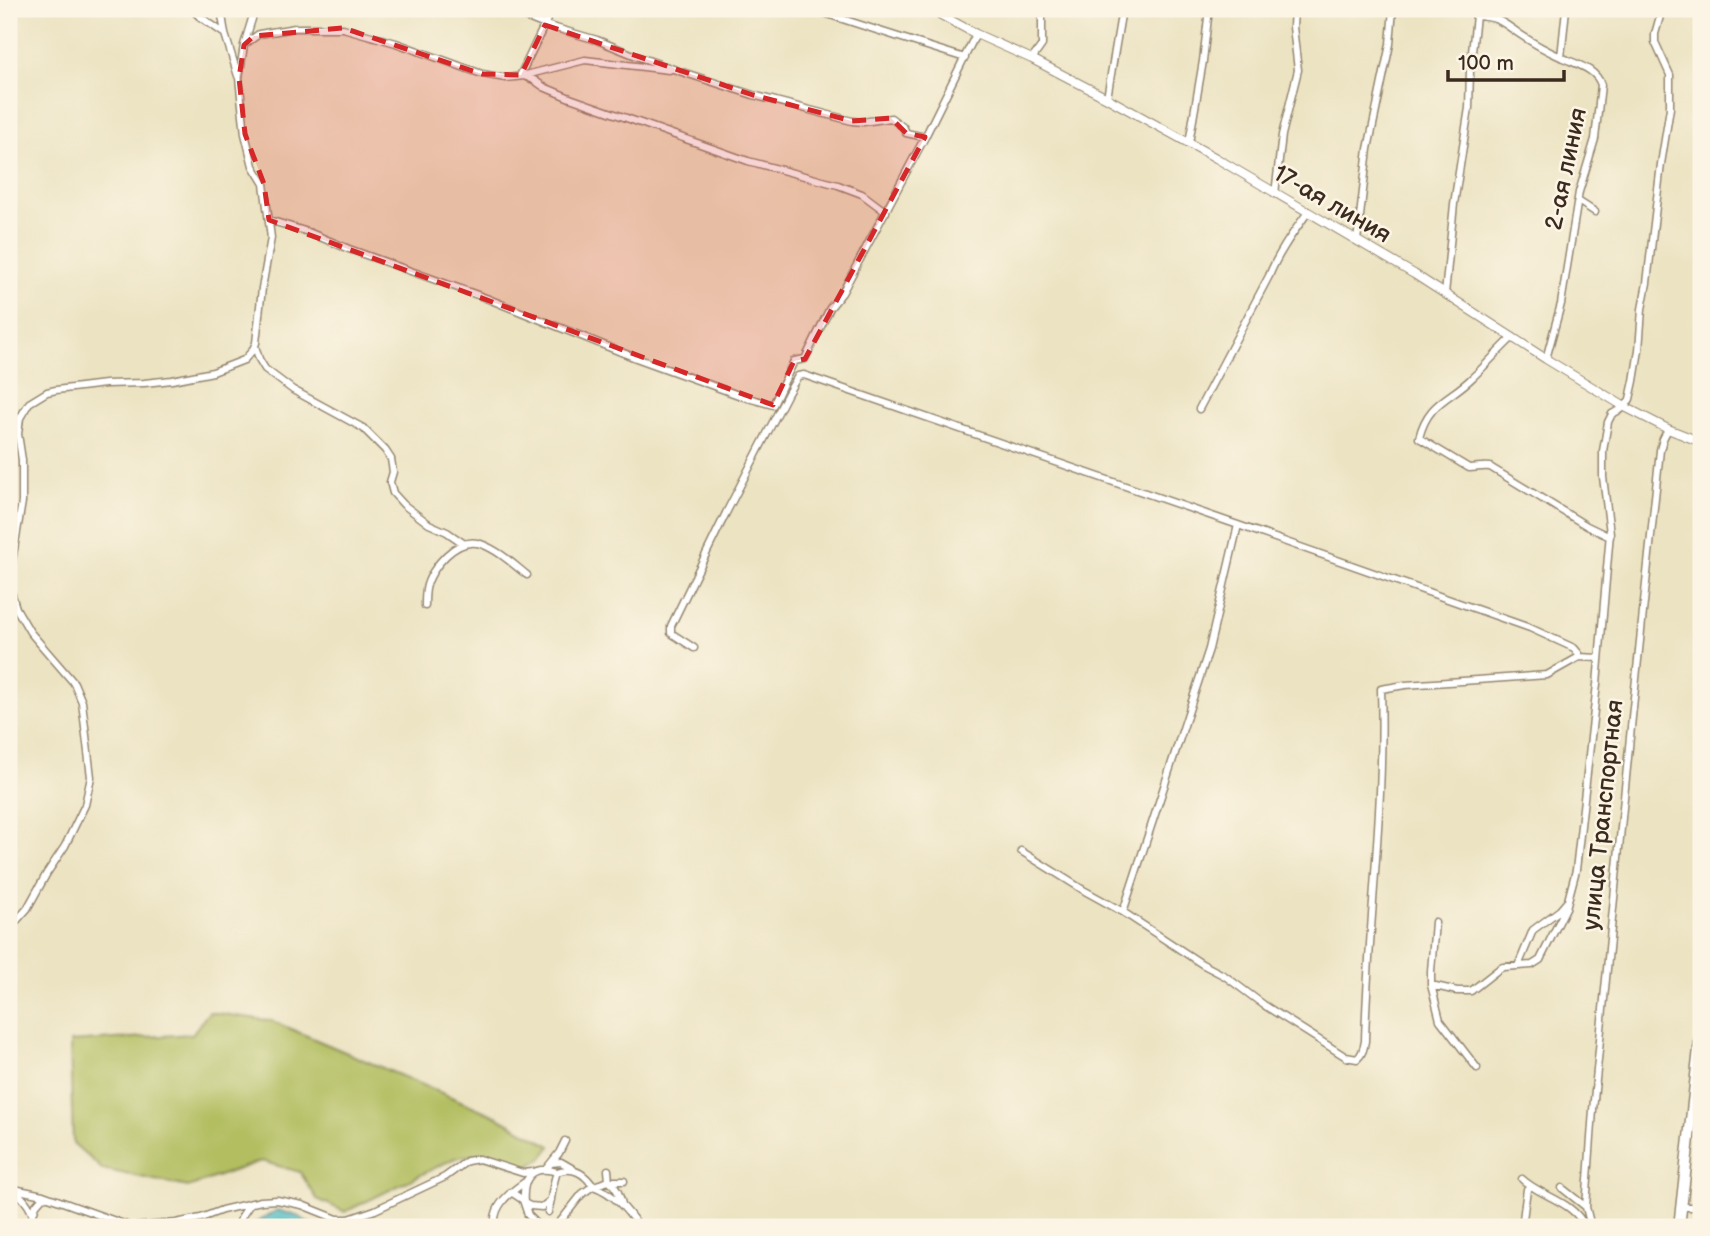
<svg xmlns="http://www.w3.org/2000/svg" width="1710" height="1236" font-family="'Balsamiq Sans',sans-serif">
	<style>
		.green { fill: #b2be60; stroke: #76743f; stroke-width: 2 }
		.water { fill: #4bb9c4; stroke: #437271; stroke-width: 2 }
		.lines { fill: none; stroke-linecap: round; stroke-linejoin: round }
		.minor-casing { stroke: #948670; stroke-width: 9 }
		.tertiary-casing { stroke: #948670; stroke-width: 10 }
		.primary-casing { stroke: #948670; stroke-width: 13 }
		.minor { stroke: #fff; stroke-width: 6 }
		.tertiary { stroke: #fff; stroke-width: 8 }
		.primary { stroke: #fff; stroke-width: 10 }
		.marked { fill: #d62828; fill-opacity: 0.2; stroke: #d62828; stroke-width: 5; stroke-dasharray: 14 9; stroke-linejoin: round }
		.labels { text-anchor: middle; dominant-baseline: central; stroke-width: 5; stroke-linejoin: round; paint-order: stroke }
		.street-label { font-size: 24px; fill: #3b2a1e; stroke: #fcf5e5 }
	</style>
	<rect width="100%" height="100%" fill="#fcf5e5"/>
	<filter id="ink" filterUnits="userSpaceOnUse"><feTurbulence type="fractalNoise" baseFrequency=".0143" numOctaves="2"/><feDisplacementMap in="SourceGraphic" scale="14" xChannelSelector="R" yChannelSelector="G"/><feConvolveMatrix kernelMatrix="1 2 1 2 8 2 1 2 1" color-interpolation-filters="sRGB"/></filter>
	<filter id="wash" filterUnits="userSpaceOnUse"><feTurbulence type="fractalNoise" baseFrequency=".00686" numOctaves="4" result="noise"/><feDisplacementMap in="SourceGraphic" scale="28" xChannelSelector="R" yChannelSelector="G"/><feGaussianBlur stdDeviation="1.57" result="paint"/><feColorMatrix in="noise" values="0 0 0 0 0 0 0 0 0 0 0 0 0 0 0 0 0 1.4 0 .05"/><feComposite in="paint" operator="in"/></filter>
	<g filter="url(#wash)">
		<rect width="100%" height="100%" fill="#ece3c2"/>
		<path class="green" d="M209,1012L272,1021L498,1117L551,1146L541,1159L526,1168L473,1155L455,1158L345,1212L317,1199L300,1172L261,1161L188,1187L102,1169L73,1143L70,1042L192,1034Z"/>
		<path class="water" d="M277,1210L300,1217L314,1227H249Z"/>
	</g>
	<g filter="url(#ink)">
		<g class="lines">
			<g class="minor-casing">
				<path id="minor" d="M192,9L199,16L225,34L238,76
					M221,9L225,34
					M505,9L545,25L597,40L639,57L679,71L753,95L852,121L863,122L891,118L904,128L906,133L925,137
					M812,9C863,26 914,42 965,58
					M929,9L941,15
					M1476,16C1500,17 1503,23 1521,35C1533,43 1547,51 1561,57
					M245,44L259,34L295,28H343L396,43L482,74L506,78L524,76L534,80L544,87L570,98L748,161L838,185L862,194L886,212
					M1032,59L1042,45V9
					M520,76L552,9
					M522,76L585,60L669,70
					M1107,98L1122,9
					M1189,143L1203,61L1209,9
					M1275,194L1282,135L1298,70L1293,27L1294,9
					M1578,201L1595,212
					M269,220L308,232L349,249L486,298L636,358L744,397L773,405L794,361L805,359L830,308L842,293L925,137L976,34
					M1357,241L1368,149L1390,44L1393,9
					M1445,294L1454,204L1469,108L1470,70L1476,16L1475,9
					M1513,337C1499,350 1487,364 1473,377C1450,400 1428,401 1419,438L1469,468C1477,468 1482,466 1490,467L1587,526L1610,537
					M255,346L259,359L265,369L293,390L363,428L385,450L391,459L393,472L390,482L393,493L404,505L429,524L447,532L463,543
					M1546,359L1561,304L1579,192L1595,139L1601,85C1596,68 1575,64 1561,57L1566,9
					M1199,409L1269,276C1278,253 1293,233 1308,212
					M9,579L22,502V460L18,434L20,418L29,403L47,392L56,390L105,384L144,383L172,380L213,372L244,360L252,351L256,343L262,288L271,238L264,184L253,166L245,134L239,78L244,45L255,9
					M9,585L16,608L30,632L74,683L82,702L91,777L85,805L65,846L47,873L27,909L9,929
					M425,606C425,600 425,595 426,589C430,568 457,536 481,544C498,550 513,564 527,575
					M694,648L671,633V626L726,513L788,393L798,376L804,375L1238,525L1530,628L1574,648L1579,654V657
					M1021,851L1085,891L1123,912L1202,964L1225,976L1264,1005L1346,1057L1357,1059C1363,1054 1364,1047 1365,1041C1368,923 1385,807 1381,689L1405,685L1547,675L1579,657L1599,658
					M1123,912L1209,649L1238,525
					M1518,966L1533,930L1560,910L1566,903
					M1431,985V971L1435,922
					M1477,1068L1440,1020L1431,985L1457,991H1471L1499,969L1503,967L1532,965L1540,960L1566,908L1576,870L1597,684L1610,533L1603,477V451L1608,422L1612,414L1625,407L1630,399L1634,381L1639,350L1642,309L1647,283L1661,164L1670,108V75L1655,42V34L1662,9
					M551,1163L561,1162L573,1169
					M546,1169L559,1153L565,1141
					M608,1170L609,1181H624
					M1522,1179C1541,1197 1574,1201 1585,1227
					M9,1188L43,1195L132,1227
					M1562,1188L1586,1207
					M12,1189C26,1199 33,1210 36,1227
					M511,1192L523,1200L528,1215L535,1222
					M551,1200L542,1207L530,1206L524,1203C522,1179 531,1164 557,1172
					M1681,1207H1701
					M548,1212C552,1199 552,1185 557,1172C573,1166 584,1173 593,1186L609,1181C617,1187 619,1194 622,1204
					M33,1214L36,1205L42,1198L46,1197
					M133,1227L176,1223L201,1218L222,1210L261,1201L277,1200L302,1205L337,1219H349L375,1210L445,1177L467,1161L479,1159L523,1173L533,1172
					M238,1227L242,1216L250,1204
					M495,1227C492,1206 509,1193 525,1182
					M556,1227L582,1194L593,1186C614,1193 627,1210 639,1227
					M1522,1227L1527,1189L1530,1187
					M1591,1227L1586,1207L1593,1110L1632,717L1660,450L1663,439L1668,429"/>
			</g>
			<g class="tertiary-casing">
				<path id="tertiary" d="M938,9L941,15L976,34L1032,59L1107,98L1216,158L1414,274L1546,359L1625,407L1668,429L1701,442"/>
			</g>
			<g class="primary-casing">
				<path id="primary" d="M1679,1227L1701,1031"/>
			</g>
			<use href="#minor" class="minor"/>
			<use href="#tertiary" class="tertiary"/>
			<use href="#primary" class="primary"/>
		</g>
	</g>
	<path class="marked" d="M545,25L753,95L852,121L891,118L906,133L925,137L805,359L794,361L773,405L269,220L264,184L245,134L239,78L244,45L254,36L343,28L482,74L521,75Z"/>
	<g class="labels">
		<g class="street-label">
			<text transform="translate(1566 169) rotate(-78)">2-ая линия</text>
			<text transform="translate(1332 204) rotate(30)">17-ая линия</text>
			<text transform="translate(1603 815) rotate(-84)">улица Транспортная</text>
		</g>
	</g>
	<rect width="1710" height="1236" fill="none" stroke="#fcf5e5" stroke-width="35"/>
	<path d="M1448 70v10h116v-10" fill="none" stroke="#3b2a1e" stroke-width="3.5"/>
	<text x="1458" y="70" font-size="21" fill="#3b2a1e" stroke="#fcf5e5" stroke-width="5" paint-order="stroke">100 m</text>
</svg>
